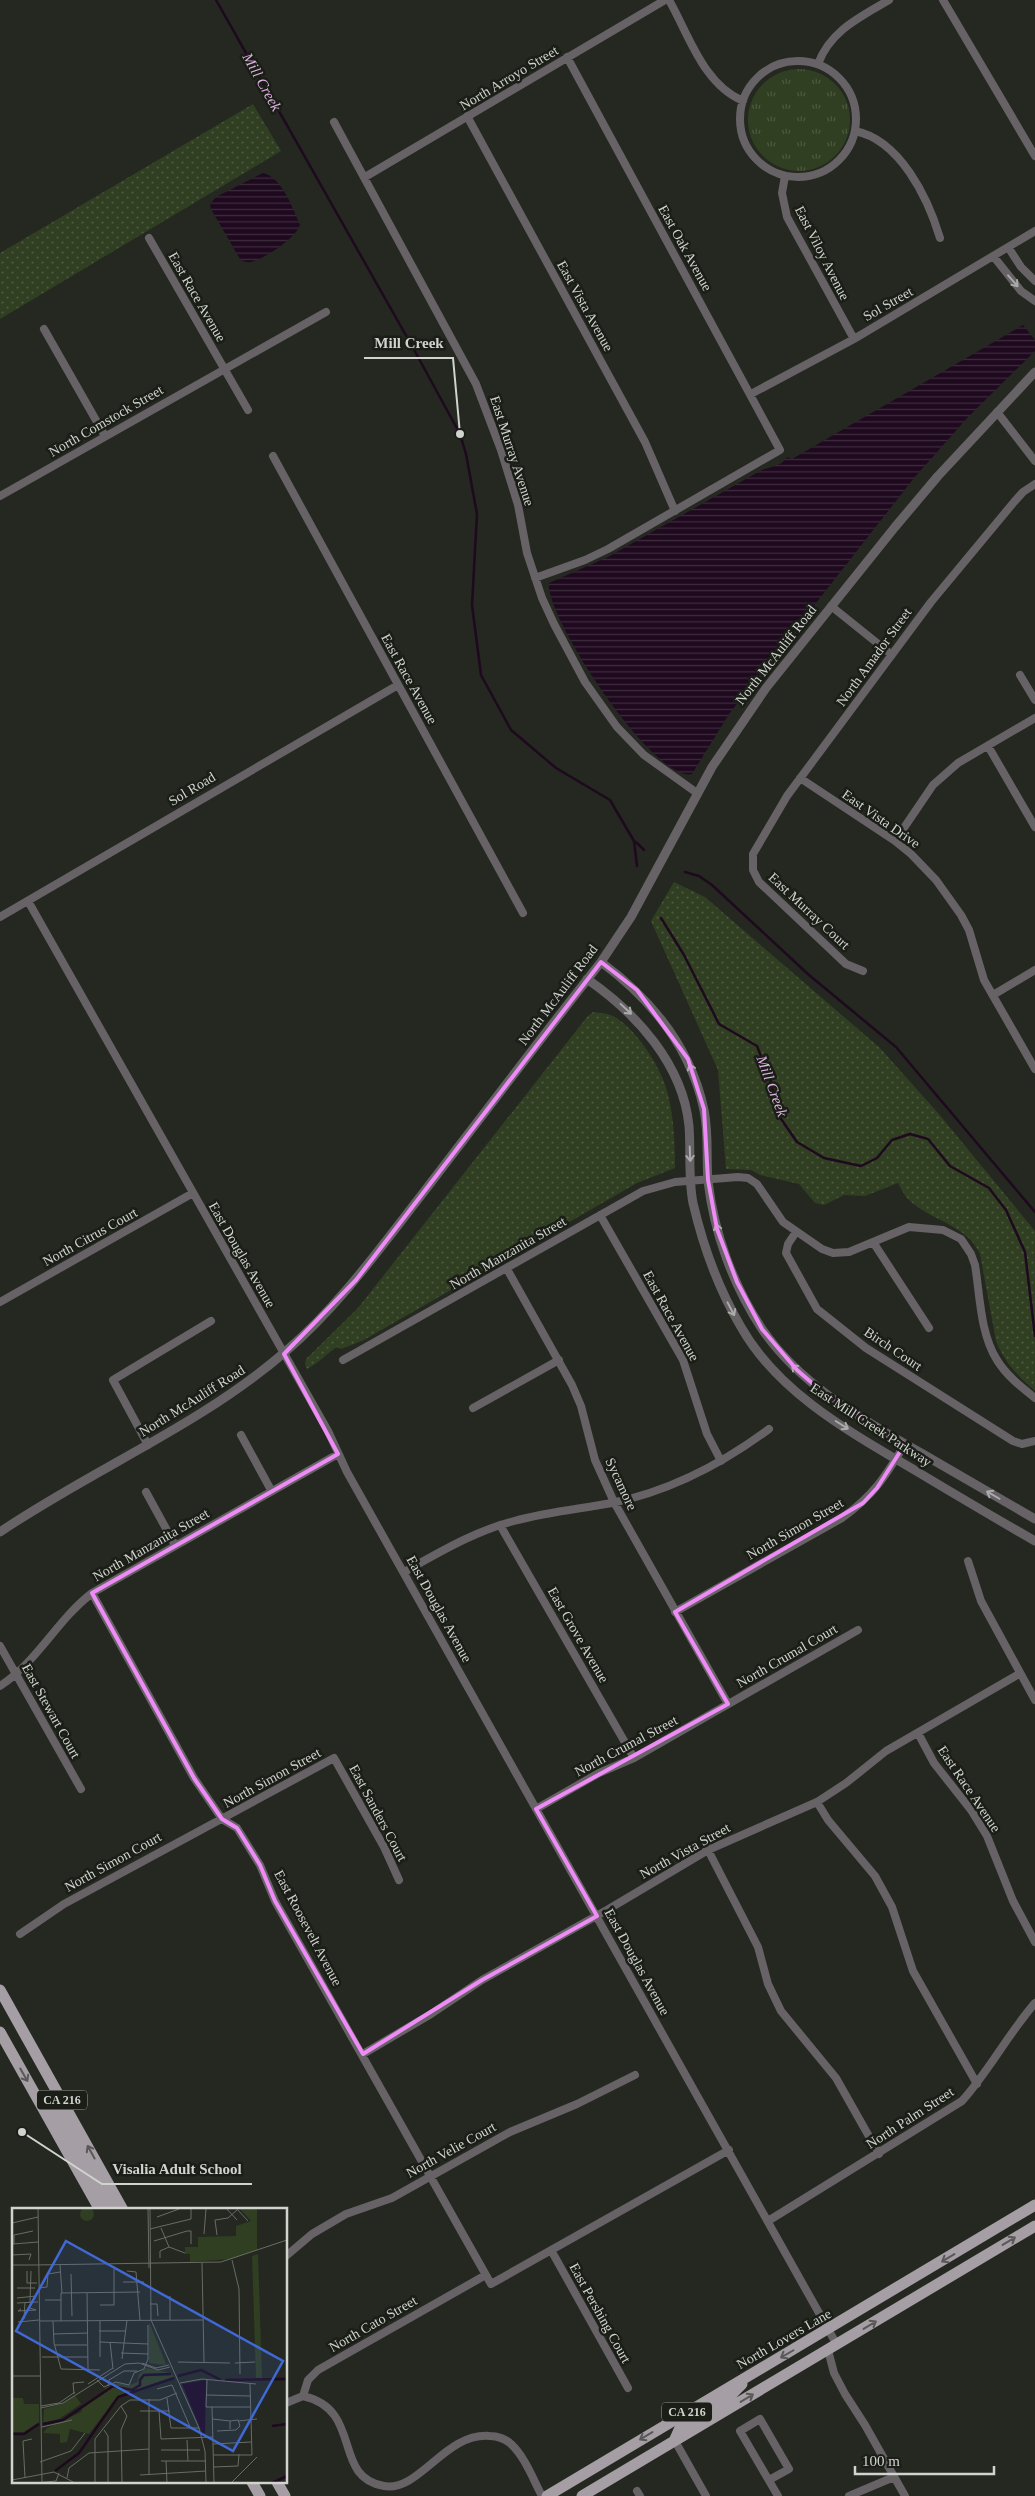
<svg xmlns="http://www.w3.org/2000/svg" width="1035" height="2496" font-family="'Times New Roman',serif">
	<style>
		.grass { fill: url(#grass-dots) }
		.park { fill: url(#park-tufts) }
		.water { fill: url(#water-rules) }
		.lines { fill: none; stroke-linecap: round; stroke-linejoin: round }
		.stream { stroke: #1e091f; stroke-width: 2.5 }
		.minor { stroke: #666266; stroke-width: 8 }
		.tertiary { stroke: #666266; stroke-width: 9 }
		.primary { stroke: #a59ea5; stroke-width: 11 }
		.oneway { stroke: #ababaa }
		.oneway2 { stroke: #595857 }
		.marked { fill: none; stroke: #ef8bf7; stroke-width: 4; stroke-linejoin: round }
		.labels { text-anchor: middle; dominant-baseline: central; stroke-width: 5; stroke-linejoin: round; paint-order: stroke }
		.shield { fill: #1a1e17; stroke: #999d97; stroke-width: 1 }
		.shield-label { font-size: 12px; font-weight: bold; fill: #d0d3ce }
		.street-label { font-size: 14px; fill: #d0d3ce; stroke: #1a1e17 }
		.water-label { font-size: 15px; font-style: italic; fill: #e1b4e3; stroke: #1a1e17 }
		.inset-river { fill: none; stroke: #1e091f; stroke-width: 2.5 }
		.inset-road { fill: none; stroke: #696c66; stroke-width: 1 }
		.view { fill: #4169d6; fill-opacity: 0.15; stroke: #4169d6; stroke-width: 2.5 }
		.inset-edge { fill: none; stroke: #d0d3ce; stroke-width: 2.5 }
		.leader { fill: none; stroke: #d0d3ce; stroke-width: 2 }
		.callout-dot { fill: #d0d3ce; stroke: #1a1e17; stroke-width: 2 }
		.callout-label { font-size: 15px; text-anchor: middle; font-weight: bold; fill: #d0d3ce; stroke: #1a1e17; stroke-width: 5; stroke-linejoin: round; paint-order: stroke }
	</style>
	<defs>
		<pattern id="grass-dots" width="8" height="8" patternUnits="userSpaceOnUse" patternTransform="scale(1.25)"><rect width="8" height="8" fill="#303e21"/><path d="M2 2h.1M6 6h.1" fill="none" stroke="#4d5940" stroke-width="1.8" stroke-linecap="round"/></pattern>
		<pattern id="park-tufts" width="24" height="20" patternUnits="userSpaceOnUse" patternTransform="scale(1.25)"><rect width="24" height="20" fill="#303e21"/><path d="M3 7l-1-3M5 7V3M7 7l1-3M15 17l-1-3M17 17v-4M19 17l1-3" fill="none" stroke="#4d5940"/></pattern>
		<pattern id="water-rules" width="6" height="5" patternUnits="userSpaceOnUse" patternTransform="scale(1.25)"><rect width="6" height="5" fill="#1e091f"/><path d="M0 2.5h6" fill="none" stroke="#3e2c3e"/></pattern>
	</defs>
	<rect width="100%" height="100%" fill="#242820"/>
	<path class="grass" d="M253,104L281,151L0,319V253Z
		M674,882L705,897L880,1048L938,1113L1035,1231V1391C1018,1376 1004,1362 996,1341L980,1254C967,1226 937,1222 915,1205C907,1200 902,1191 898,1183L865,1196L844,1195L824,1205L815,1203L799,1184L760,1175L751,1170L726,1169L718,1070L651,921Z
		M593,1012C600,1013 608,1013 615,1017C638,1031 663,1070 668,1095C674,1119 675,1143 675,1168L637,1183L364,1340L341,1349L337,1347C326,1354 319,1363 307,1369L305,1364L306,1359L358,1308L587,1017Z"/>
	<path class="park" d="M748 120a51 51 0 1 1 102 0a51 51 0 1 1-102 0Z"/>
	<path class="water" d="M263,173C282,177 293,209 300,225C296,238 264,259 251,262C246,263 243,261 240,259L211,209L210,204L216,197Z
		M1023,325L1035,340V351L968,417L914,478L729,714L692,774C655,784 545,617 549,583L608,557L760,471C770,466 781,467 787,457L792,459Z"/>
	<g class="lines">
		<path class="stream" d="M216,0L412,346L460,434L466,454L477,514L472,605L481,675L511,730L556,768L610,800L634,841L637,866
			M636,842L644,850
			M685,872L699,876L712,885L809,975L896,1047L1035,1212
			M661,918L684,955L719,1024L757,1046L771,1082L779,1116L797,1142L824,1158L861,1166L877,1158L892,1140L910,1134L928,1139L950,1166L989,1188L1006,1210L1025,1252L1035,1336"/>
		<path class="minor" d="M669,0C689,35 703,84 743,101
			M943,0L1035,156
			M740 119a58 58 0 1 1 116 0a58 58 0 1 1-116 0Z
			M818,64C830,31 860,17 889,0
			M467,116L645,442L675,511
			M334,122L476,384L501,450L518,505L527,553L542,598L554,624L585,682L617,727L644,755L697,793
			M855,131C900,140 928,198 940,238
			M785,176L782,193L787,217L854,339
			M365,177L665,0
			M149,238L248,410
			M1008,247L1021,267L1035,281
			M994,257L1021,291L1035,301
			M44,329L105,436
			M751,394L854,339L1035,231
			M997,412L1035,461
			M273,456L523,913
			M0,496L326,312
			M535,578L585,560L608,549L780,450L567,57
			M831,606L892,655
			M1020,675L1035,700
			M988,746L1035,827
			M800,778L895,841L911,854L936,880L961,915L969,930L984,980L1035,1069
			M895,841L933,785L958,763L1035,718
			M28,901L328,1431L347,1472L837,2345
			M0,917L398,685
			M863,971L846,964L759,882L753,870V854L787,796L931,602L1014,502L1023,492L1035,484
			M993,995L1035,970
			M600,1215L683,1360L707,1434L721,1461
			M796,1232L788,1244L786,1253L817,1309L866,1348L1013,1441L1022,1444L1035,1441
			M873,1242L929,1328
			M507,1269L572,1385L581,1406L595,1460L614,1502L728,1704
			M0,1302L193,1193
			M343,1360L643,1191L675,1182L738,1177L748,1178L757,1184L783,1222L822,1249L833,1253L849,1252L909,1227L943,1230L961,1239L971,1254L975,1265C980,1295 980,1333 997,1360C1006,1375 1021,1387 1035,1398
			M473,1408L559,1360
			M241,1435L271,1490
			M148,1445L113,1380L211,1321
			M146,1492L175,1545
			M500,1525L634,1758
			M968,1561L981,1601L1035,1700
			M404,1572C440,1552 475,1531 514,1521C547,1512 579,1509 612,1503C670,1491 722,1464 769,1429
			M92,1593L194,1778L222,1819L237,1828L260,1865L275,1901L491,2284L729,2150
			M675,1612L842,1518C874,1495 885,1477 905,1444
			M0,1646L81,1789
			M0,1686C39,1660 56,1621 92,1593L338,1454
			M918,1733L934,1763L971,1810L987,1836L1013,1901L1035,1942
			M817,1802L828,1820L875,1876L892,1907L913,1971L977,2084
			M536,1809L599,1773L634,1758L858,1630
			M708,1850L758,1947L768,1984L781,2011L836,2078L879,2154
			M20,1934L64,1904L334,1758L384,1847L399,1880
			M363,2054L431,2014L482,1980L607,1910L708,1850L817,1802L846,1783L886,1751L1019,1674
			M768,2221L962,2101C989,2071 1008,2034 1035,2003
			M551,2250L628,2388
			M286,2256L312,2234L346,2214L392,2198L510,2132L577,2104L635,2075
			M828,2350L834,2373L845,2394L865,2425L905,2496
			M303,2396C364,2410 331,2477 384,2486C420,2492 445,2432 490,2436C497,2436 506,2439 511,2444C525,2457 533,2479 542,2496
			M286,2403L303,2396L308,2380L318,2370L484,2276
			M675,2441L706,2496
			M769,2480L789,2469L760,2419L740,2431L778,2496
			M637,2491L640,2496
			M849,2496L894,2477"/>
		<path class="tertiary" d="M601,962C651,999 691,1048 704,1110C709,1134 706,1157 708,1181C714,1233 733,1285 762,1329C801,1386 862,1419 921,1453C959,1475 997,1497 1035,1519
			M587,979C636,1013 683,1064 689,1126C691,1151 688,1178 693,1203C703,1246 718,1288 741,1327C779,1394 852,1433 916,1471C956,1495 995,1518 1035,1541
			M0,1532C93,1469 199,1426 285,1352C339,1306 380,1248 423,1193C482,1116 541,1038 601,962L631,917L712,767L766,688L895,527L938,476L1035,372"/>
		<path class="primary" d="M0,1990L123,2210
			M0,2032L100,2210
			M43,2108H52L60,2117L111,2210
			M675,2439L679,2430L724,2402L742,2384
			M252,2482L260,2496
			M277,2482L285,2496
			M547,2496L1035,2205
			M582,2496L1035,2226"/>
	</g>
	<defs><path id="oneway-shaft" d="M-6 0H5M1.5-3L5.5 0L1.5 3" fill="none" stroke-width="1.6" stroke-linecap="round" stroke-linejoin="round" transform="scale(1.25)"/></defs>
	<g class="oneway">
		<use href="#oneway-shaft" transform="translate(1013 281) rotate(49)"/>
		<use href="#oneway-shaft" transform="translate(626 1009) rotate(43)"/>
		<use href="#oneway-shaft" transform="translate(692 1071) rotate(-111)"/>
		<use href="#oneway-shaft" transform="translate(690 1154) rotate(88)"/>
		<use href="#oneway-shaft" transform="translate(718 1231) rotate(-104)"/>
		<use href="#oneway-shaft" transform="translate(731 1309) rotate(62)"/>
		<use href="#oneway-shaft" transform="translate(797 1370) rotate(-136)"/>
		<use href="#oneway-shaft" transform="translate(842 1425) rotate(32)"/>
		<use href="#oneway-shaft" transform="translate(993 1495) rotate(-150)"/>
	</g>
	<g class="oneway2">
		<use href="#oneway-shaft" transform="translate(24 2075) rotate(60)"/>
		<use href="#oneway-shaft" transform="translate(91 2152) rotate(-119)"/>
		<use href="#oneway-shaft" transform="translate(1009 2241) rotate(-31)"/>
		<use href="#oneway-shaft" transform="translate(948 2258) rotate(149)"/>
		<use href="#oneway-shaft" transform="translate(870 2325) rotate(-31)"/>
		<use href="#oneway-shaft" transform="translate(787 2354) rotate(150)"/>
		<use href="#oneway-shaft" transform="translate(747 2398) rotate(-31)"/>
		<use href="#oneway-shaft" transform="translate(646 2436) rotate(149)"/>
	</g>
	<path class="marked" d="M601,962L637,990L688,1059L704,1109L708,1180L717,1229L737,1282L762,1329L797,1370L819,1389L905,1444L877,1488L863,1503L675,1612L728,1704L536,1809L597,1916L482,1980L363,2054L275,1901L260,1865L237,1828L222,1819L194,1778L92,1593L338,1454L284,1354L356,1280Z"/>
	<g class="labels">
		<g class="shield">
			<rect x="37" y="2090.5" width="50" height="19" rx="4"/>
			<rect x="662" y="2402.5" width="50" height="19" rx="4"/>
		</g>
		<g class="shield-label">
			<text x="62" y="2100">CA 216</text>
			<text x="687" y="2412">CA 216</text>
		</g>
		<g class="street-label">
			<text transform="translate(509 78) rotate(-31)">North Arroyo Street</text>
			<text transform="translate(685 248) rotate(61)">East Oak Avenue</text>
			<text transform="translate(822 253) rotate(63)">East Viloy Avenue</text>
			<text transform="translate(197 297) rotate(60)">East Race Avenue</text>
			<text transform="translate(888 304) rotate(-30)">Sol Street</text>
			<text transform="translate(585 306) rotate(61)">East Vista Avenue</text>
			<text transform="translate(106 421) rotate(-30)">North Comstock Street</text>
			<text transform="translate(512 451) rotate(72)">East Murray Avenue</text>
			<text transform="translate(776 655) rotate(-52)">North McAuliff Road</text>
			<text transform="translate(874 657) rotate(-54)">North Amador Street</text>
			<text transform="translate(409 679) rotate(61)">East Race Avenue</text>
			<text transform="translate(192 789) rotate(-31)">Sol Road</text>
			<text transform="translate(881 819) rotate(35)">East Vista Drive</text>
			<text transform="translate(809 911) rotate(43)">East Murray Court</text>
			<text transform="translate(558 995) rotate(-53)">North McAuliff Road</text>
			<text transform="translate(90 1237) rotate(-29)">North Citrus Court</text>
			<text transform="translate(508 1253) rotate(-30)">North Manzanita Street</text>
			<text transform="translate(242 1255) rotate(60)">East Douglas Avenue</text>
			<text transform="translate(671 1316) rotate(61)">East Race Avenue</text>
			<text transform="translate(893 1349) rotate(34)">Birch Court</text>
			<text transform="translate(192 1401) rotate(-32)">North McAuliff Road</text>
			<text transform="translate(871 1425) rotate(33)">East Mill Creek Parkway</text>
			<text transform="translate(621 1484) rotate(65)">Sycamore</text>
			<text transform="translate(795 1529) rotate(-30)">North Simon Street</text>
			<text transform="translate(151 1545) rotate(-30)">North Manzanita Street</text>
			<text transform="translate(439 1609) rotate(61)">East Douglas Avenue</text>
			<text transform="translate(578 1635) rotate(60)">East Grove Avenue</text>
			<text transform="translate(787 1656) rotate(-30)">North Crumal Court</text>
			<text transform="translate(51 1711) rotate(61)">East Stewart Court</text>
			<text transform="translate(626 1746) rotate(-28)">North Crumal Street</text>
			<text transform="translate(272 1778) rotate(-29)">North Simon Street</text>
			<text transform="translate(969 1789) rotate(56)">East Race Avenue</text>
			<text transform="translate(378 1813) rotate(62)">East Sanders Court</text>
			<text transform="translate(685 1851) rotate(-29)">North Vista Street</text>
			<text transform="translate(113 1862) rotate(-29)">North Simon Court</text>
			<text transform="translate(308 1928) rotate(62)">East Roosevelt Avenue</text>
			<text transform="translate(637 1962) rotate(61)">East Douglas Avenue</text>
			<text transform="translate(910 2118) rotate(-33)">North Palm Street</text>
			<text transform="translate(451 2150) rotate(-29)">North Velie Court</text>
			<text transform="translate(600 2313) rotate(61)">East Pershing Court</text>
			<text transform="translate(373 2324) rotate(-30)">North Cato Street</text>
			<text transform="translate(784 2339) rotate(-30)">North Lovers Lane</text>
		</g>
		<g class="water-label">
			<text transform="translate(262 82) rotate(61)">Mill Creek</text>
			<text transform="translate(772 1086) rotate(70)">Mill Creek</text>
		</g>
	</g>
	<g transform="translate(12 2208)">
		<rect width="275" height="275" fill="#242820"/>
		<path d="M227,0H245V42L219,51L178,54V46H173V39H186V29L224,28V18L239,13ZM246,46L250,170H244L240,48ZM137,114L154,156L153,157L137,155ZM134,160L159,165L162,169L106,188L77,226L58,221L55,234L48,235V226L31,225L35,220L69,204L71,198L94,184L93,180L105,175L118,177L125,174L127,166ZM0,190H11L12,196H27V214L12,224H0Z" fill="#303e21"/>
		<path d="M63,187L69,196L47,211L31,215L32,201L49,196Z" fill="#303e21"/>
		<path d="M68 6a7 7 0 1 1 14 0a7 7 0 1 1-14 0Z" fill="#303e21"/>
		<path d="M194,172L193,226L191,227L170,176Z" fill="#1e091f"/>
		<path class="inset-river" d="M166,168L189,162L209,172M213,172L275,171M31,216L51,212L101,178L120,182L128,177V172L132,167L159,166M260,218L275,216M0,226H12L27,216M43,263L67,245L106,189L162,170M260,275L275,268"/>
		<path class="inset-road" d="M26,0L30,275M136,0L137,60M138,0L139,112L187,220L193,243L194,275M214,0L225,12M224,0L236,13M145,9L167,1M0,15L26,9M149,20L157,39L173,45M138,21L179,11V0M192,26L194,1M205,27L203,12L216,10L225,2M142,33L175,23H179V36M1,36L26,34M2,36V27L21,23M0,47L19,46L17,52M148,50V43L157,39M220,52L227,81L228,166M190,55L192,154M0,57H22M22,57L209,54L275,32M48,57L50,85M15,63V75H25M115,63L124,64L128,112M59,66L60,108M111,74H132M5,80H23M27,80L35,79L36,66L48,64M75,85L76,161M158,88V112M5,90L24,88M33,92H49M18,94L19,63M5,95L26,94M138,96H145L146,108M88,97H102V61M9,101L6,103L24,102L18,100M12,111L13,94M28,113L191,112M41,113L42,135L49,161L88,162M49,113V85L128,84M88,113V149M6,114L27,112M87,123H113M41,126L76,125M88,134L136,136M98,134L101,161M43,137H75M109,145L136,146M30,149H76M110,151L115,112M166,154L218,155M130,155L144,160L157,157M223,155L243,154M0,168H29M85,172L92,179L104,174L117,177L122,165L132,161L136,151V117M195,172L194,199H238M168,175L190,171L244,176M76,176L101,160M96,178L97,172L112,163H125M145,181L160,177L179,221M62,186L61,175L72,174M194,187L238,188M155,190L159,220H187M137,191V267M29,198L47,195L63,184M109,198L115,208L109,222L110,275M200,199L202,275M29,200L51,195L113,156L127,155L146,162L158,159M128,203H158M147,203L149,231L201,229M200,211L218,213M226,213L245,211M30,219L60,212M92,222L96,228V275M205,223L224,222L228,218L226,212L218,213V221M175,232L176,253M201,236L239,234M149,242H188M201,247H240L238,176M149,253H194M154,253L155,275M28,254L59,243L73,225M202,259L226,258L227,246M128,267L194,263M13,270L11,233L20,231M55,270L57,260L77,245L137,241M0,272L42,264L63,275M23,275L44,273L47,265M83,275V231L109,198L118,192H148L165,185M219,275L245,249"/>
		<path class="view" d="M54,33L271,153L221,243L4,123Z"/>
		<rect width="275" height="275" class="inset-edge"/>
	</g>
	<path class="leader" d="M460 434L453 358H364M22 2132L102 2184H252"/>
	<g class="callout-dot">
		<circle cx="460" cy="434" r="5"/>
		<circle cx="22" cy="2132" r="5"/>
	</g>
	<g class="callout-label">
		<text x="409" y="348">Mill Creek</text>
		<text x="177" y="2174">Visalia Adult School</text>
	</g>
	<path d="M855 2466v8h139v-8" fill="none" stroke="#d0d3ce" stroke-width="2.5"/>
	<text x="862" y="2466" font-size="15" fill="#d0d3ce" stroke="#1a1e17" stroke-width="4" paint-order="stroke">100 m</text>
</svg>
